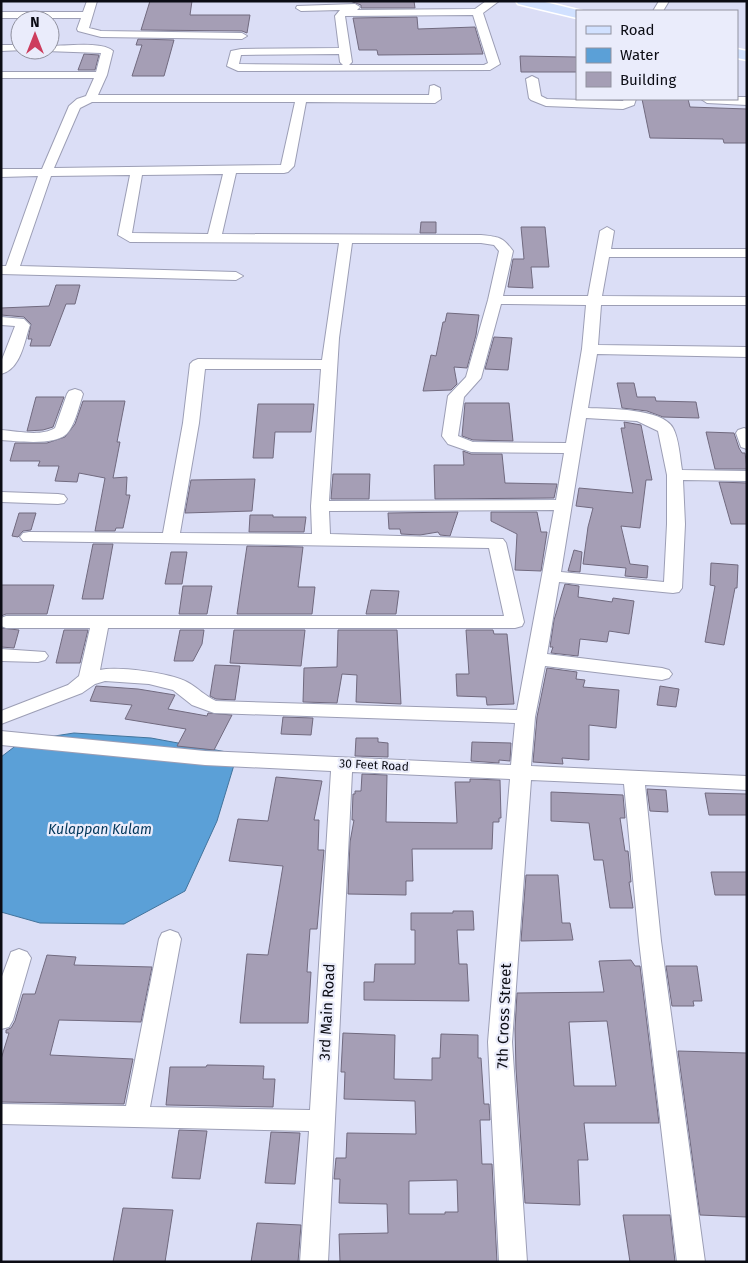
<svg xmlns="http://www.w3.org/2000/svg" width="748" height="1263" font-family="'Fira Sans',sans-serif">
	<style>
		.water { fill: #5ba0d7; stroke: #43749c }
		.building { fill: #a59eb5; stroke: #716a7f; fill-rule: evenodd }
		.lines { fill: none; stroke-linecap: round; stroke-linejoin: round }
		.minor-casing { stroke: #9c9eb5; stroke-width: 2 }
		.major-casing { stroke: #fff; stroke-width: 3 }
		.minor { fill: #fff; fill-rule: evenodd }
		.major { fill: #d1e1ff; fill-rule: evenodd }
		.labels { text-anchor: middle; dominant-baseline: central; stroke-width: 4.5; stroke-linejoin: round; paint-order: stroke }
		.street-label { font-size: 12px; fill: #0b0c14; stroke: #eaecfb }
		.water-label { font-size: 14px; font-style: italic; fill: #00365a; stroke: #eaecfb }
		.near-street-label { font-size: 15px; fill: #0b0c14; stroke: #eaecfb }
	</style>
	<rect width="100%" height="100%" fill="#dbdef6"/>
	<path class="water" d="M74,733L151,738L232,753L234,765L217,821L185,891L124,924L40,923L1,912V757L22,741Z"/>
	<path class="building" d="M150,1H192L190,15H250L247,33L242,31L141,30Z
		M350,1H414L415,8H361V5Z
		M417,17L418,29L475,27L483,54L378,55L377,50H359L353,18Z
		M138,39L174,40L164,76H132L142,45H136Z
		M84,54L99,55L95,70H78Z
		M520,56L577,57V72H521Z
		M642,99H688L690,107L747,109V143H724L723,139L650,138Z
		M421,222H436V233H420Z
		M521,227H545L549,267H531L533,288L508,287L513,259H524Z
		M56,285H80L75,304H66L50,346H30L32,339H28L31,324L24,317L1,315V308L49,306Z
		M447,313L479,315L476,335L467,368L454,367L457,384L451,390L423,391L431,355L436,356L443,322H445Z
		M494,337L512,338L508,370L485,369Z
		M617,383H634L637,397H655L656,401L696,402L699,418L663,417L647,411L622,408Z
		M36,397H64L53,427L43,430L27,431Z
		M83,401H125L117,442H120L113,478L127,477L126,495H130L123,528H116L115,531H95L105,478L79,473L77,482L55,481L59,466H38L40,461H10L15,443H47L65,437L75,424Z
		M465,403H509L513,441L473,440L462,436Z
		M258,404H314L311,432H275L273,458H253Z
		M624,422L641,425L652,480H646L640,528L621,526L630,564L648,566L647,578L625,576L626,568L583,564L588,527L593,508L576,506L579,488L633,493L621,428H625Z
		M706,432L734,433L739,448L742,453H745L747,469H715Z
		M463,451L471,454H502L505,483L557,484L554,498L435,499L434,465H464Z
		M333,474H370L369,499H331Z
		M255,479L252,511L185,513L191,480Z
		M719,482L747,483V524H731Z
		M458,512L450,536L440,535L438,532L420,535L401,534L400,529H389L388,513Z
		M491,512H537L541,532H547L541,571L515,570L517,534L491,521Z
		M19,513H36L31,530L23,531L18,537L12,536Z
		M250,515H273V517H306L304,532H249Z
		M93,544H113L103,599H82Z
		M247,546L303,547L298,587H315L312,614H237Z
		M574,550L582,552L580,572L568,571Z
		M171,552H187L182,584H165Z
		M711,563L738,565L737,588H735L724,645L705,642L715,586L710,585Z
		M565,584L579,586L578,597L612,602L613,598L634,601L629,634L609,631L607,642L580,639L578,656L551,653L553,647H550L554,620Z
		M1,585H54L47,614H6L1,616Z
		M183,586H212L207,614H179Z
		M371,590L399,591L396,614H366Z
		M1,628L19,630L14,648L1,647Z
		M64,630H88L80,663H56Z
		M180,630H204L202,644L193,661H174Z
		M234,630H305L301,666L230,663Z
		M338,630H397L401,704L356,702L357,675L342,674L337,703L303,702L304,668L337,667Z
		M466,630H493L494,634H507L514,704L487,705L486,697L457,696L456,674H469Z
		M215,665L240,666L235,700L216,699L210,696Z
		M547,668L577,672L576,679L585,680L583,687L619,690L616,728L589,725V760L562,758L563,764L533,762L537,717Z
		M96,686L138,689L175,695L168,709L207,716L208,713L232,715L214,750L177,746L186,729L125,719L132,705L90,701Z
		M660,686L679,689L676,707L657,705Z
		M283,717L313,718L311,735L281,734Z
		M356,738H378V742L388,743V757L355,756Z
		M472,742L511,743L510,761L499,760V763L471,761Z
		M362,774L387,775L386,822L457,823L455,782H470V779L500,780L501,818H499V822H493L492,849H412L413,881H406V895L348,894L350,842L354,820H352L353,794H355V791H361Z
		M276,777L322,781L314,820H319L318,850H324L317,929H310L307,972H311L308,1023H240L247,954L268,955L283,866L229,861L238,819L268,821Z
		M647,789L666,790L668,812L650,811Z
		M551,792L623,795L625,818H620L625,851H628L629,860L631,882H629L633,908H610L603,860H594L589,823L551,821Z
		M705,793L747,794V815H709Z
		M711,872H747V895H715Z
		M526,875H558L562,923H570L573,940L521,941Z
		M453,911H473L474,930H457L459,964H467L469,1001L364,1000V982H374L375,964H415V930H411V913H453Z
		M47,955L76,957L74,965L152,967L141,1022L59,1020L50,1055L133,1059L124,1104L1,1102V1059L9,1033H6V1030L11,1028L15,1021L23,994H35Z
		M631,960L635,966H640L659,1123H584L588,1160H578L580,1205L525,1203L516,1069L515,1029L517,993L604,992L599,961ZM607,1021L616,1086H574L569,1022Z
		M666,966H697L702,1001H693L694,1006H672Z
		M343,1033L395,1035L394,1079L432,1080V1058H440L441,1034L478,1035V1058H481L484,1104H489L490,1120H480L482,1164H492L497,1262H340L339,1234L388,1233L387,1204L339,1203L340,1179H334L336,1158H346L347,1133L416,1134L415,1101L344,1099L345,1072H341ZM457,1180L458,1212H445V1214H409V1181Z
		M678,1051L747,1053V1217L700,1215Z
		M207,1065L264,1066L263,1079H275L273,1107L166,1105L170,1067H206Z
		M179,1130L207,1131L200,1179L172,1178Z
		M271,1132L300,1133L295,1184L265,1183Z
		M123,1208L173,1210L165,1262H113Z
		M623,1215H670L675,1262H630Z
		M257,1223L301,1225L298,1262H251Z"/>
	<g class="lines">
		<g class="minor-casing">
			<path id="minor" d="M87,1H97L89,28L101,31L242,33L247,36L242,39L101,37L78,31L77,29L81,18H1V12H83Z
				M486,1H499L483,13L500,64L490,70L238,71L227,66L231,51L241,49L339,48L335,16L340,10L301,11L296,8L297,6L355,4L360,7L357,10L475,9ZM473,15L488,63L484,65H349L352,62L345,16ZM339,54L340,62L343,65L239,64L241,55Z
				M659,1H669L663,11H653Z
				M1,45H20V50H24L1,51Z
				M50,46C64,46 103,41 113,51L107,75L98,95H429L430,86L434,85L440,88L441,99L435,103L306,102L294,166L288,172L284,173H236L222,234L481,235C498,237 502,236 513,251L503,296H588L600,231L607,227L614,231L611,249H747V257H609L602,296L747,297V305H601L598,345L747,347V357L597,354L588,408C608,409 662,408 673,428C679,439 680,458 682,470L747,471V481L683,480L685,524L682,588L679,592L673,593L559,582L547,654L662,668L669,670L672,674L669,678L662,680L545,666L535,717L531,766L747,776V790L645,785L661,941L705,1262H677L639,941L624,784L531,780L512,1042L527,1262H499L488,1042L510,779L352,772L328,1262H300L309,1131L1,1124V1104L126,1106L159,939L162,933L170,930L178,933L181,939L150,1107L310,1110L331,771L205,765L1,745V731L205,751L511,765L515,723L214,713L192,705L173,690L149,684L105,681L95,684L82,693L1,724V711L68,685L79,676L90,628H6L1,626V618L6,616H504L489,548L23,541L20,537L23,533L29,532L163,533L183,423L190,364L193,361L198,359L322,360L339,243L130,242L118,235L130,175L51,176L20,266L236,272L243,276L236,280L1,274V266H6L38,176L1,177V169H42L69,106L77,99L86,96L94,78H1V72H96L101,53L46,51L45,50H50ZM92,102H295L281,165L54,168L80,108ZM223,174L208,234L132,233L142,175ZM352,243H481L494,245L499,251L488,300L466,377L448,396L442,436L448,444L471,452L564,453L556,500L329,501L339,338ZM501,304L586,305L582,349L566,443L473,442L458,436L464,397L481,378ZM205,369H321L311,506L312,534L180,533L199,423ZM586,418L637,421L658,431L667,475V524L664,582L561,572ZM554,510L517,710L216,701C205,696 198,688 187,682C171,673 117,666 100,670L108,628H515L522,626L524,622L506,543L503,539L330,534L329,511Z
				M532,76L538,79L541,96L547,99L623,101L624,99H636L634,105L623,109L546,106L531,100L529,98L526,79Z
				M737,97H747V105L707,103L701,99H737Z
				M1,317L24,319L30,325C24,342 21,369 1,374V362L15,326L1,325Z
				M75,389L81,391L83,394C79,406 76,421 69,431C59,447 17,441 1,440V430C17,431 41,437 55,428L67,394L69,391Z
				M744,428L747,429V449L741,447L736,433L738,430Z
				M1,492L58,494L64,495L67,499L64,503L58,504L1,502Z
				M1,649L45,652L48,656L45,660L38,662L1,661Z
				M19,949L27,952L31,958L13,1020L9,1027L1,1029V979L11,952Z"/>
		</g>
		<g class="major-casing">
			<path id="major" d="M516,1H541L582,11H577V18L518,4Z
				M737,49L747,51V60L737,58Z"/>
		</g>
		<use href="#minor" class="minor"/>
		<use href="#major" class="major"/>
	</g>
	<g class="labels">
		<g class="street-label">
			<text transform="translate(374 765) rotate(3)">30 Feet Road</text>
		</g>
		<g class="water-label">
			<text x="100" y="829">Kulappan Kulam</text>
		</g>
		<g class="near-street-label">
			<text transform="translate(327 1012) rotate(-87)">3rd Main Road</text>
			<text transform="translate(504 1016) rotate(-88)">7th Cross Street</text>
		</g>
	</g>
	<rect width="748" height="1263" fill="none" stroke="#0b0c14" stroke-width="5"/>
	<rect x="576" y="10" width="162" height="90" fill="#eaecfb" stroke="#91929f"/>
	<rect x="586" y="26" width="25" height="8" fill="#d1e1ff" stroke="#91929f"/>
	<text x="620" y="35" font-size="15" fill="#0b0c14">Road</text>
	<rect x="586" y="48" width="25" height="15" fill="#5ba0d7" stroke="#91929f"/>
	<text x="620" y="60" font-size="15" fill="#0b0c14">Water</text>
	<rect x="586" y="72" width="25" height="15" fill="#a59eb5" stroke="#91929f"/>
	<text x="620" y="85" font-size="15" fill="#0b0c14">Building</text>
	<g transform="translate(35 35)"><circle r="24" fill="#eaecfb" stroke="#91929f"/>
	<path d="M0-4L9 19L0 12L-9 19Z" fill="#cd3d5d"/>
	<text y="-8" font-size="14" font-weight="bold" text-anchor="middle" fill="#0b0c14">N</text>
	</g>
</svg>
